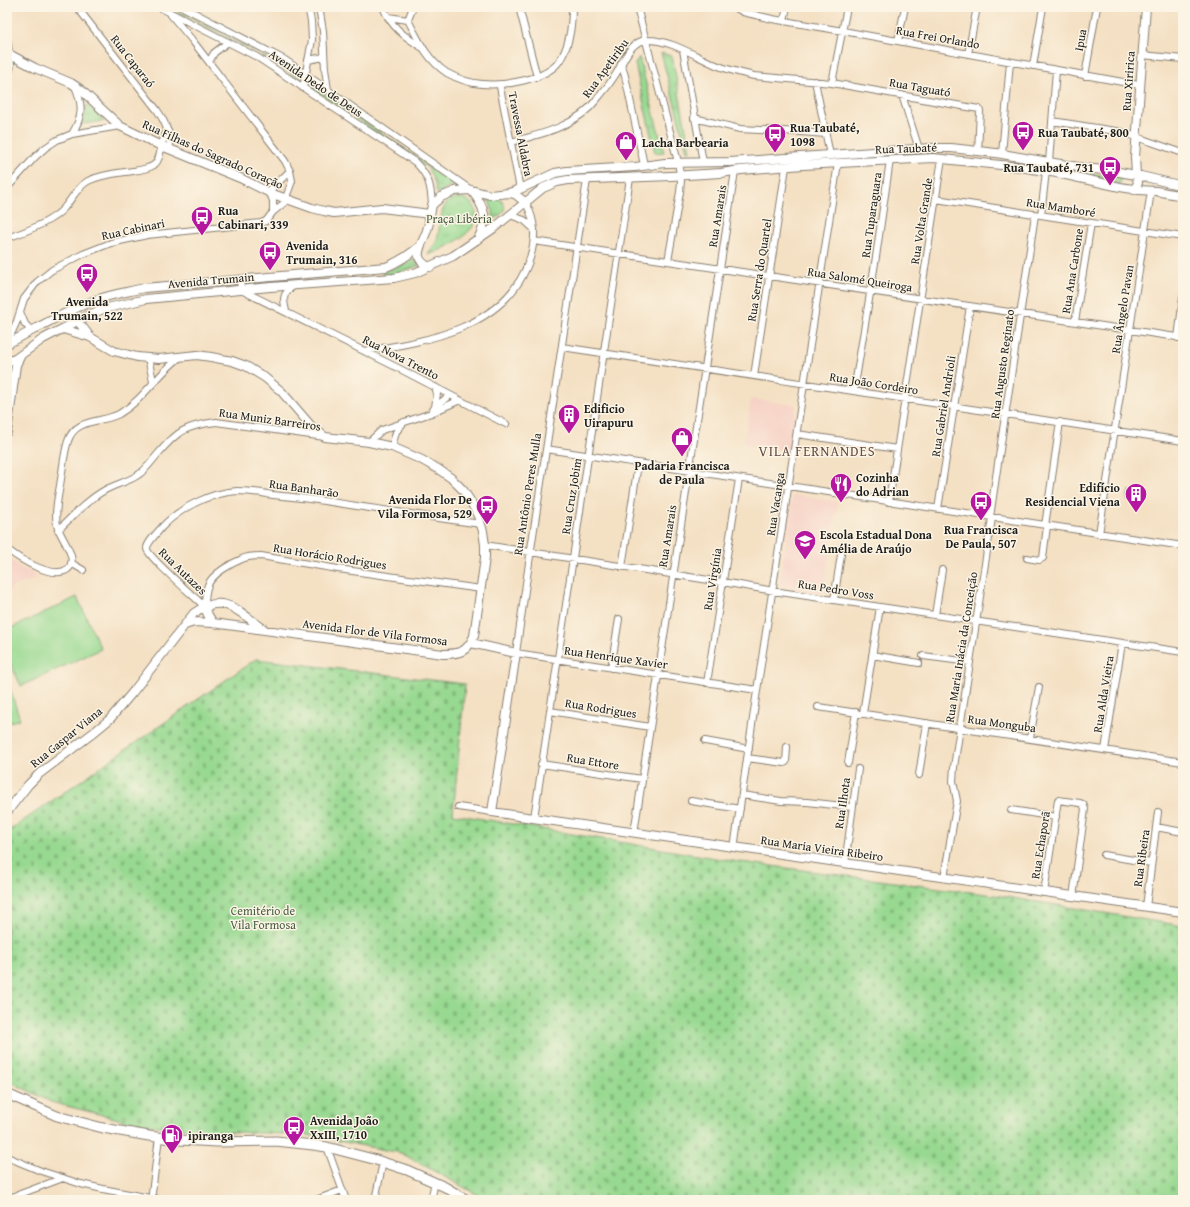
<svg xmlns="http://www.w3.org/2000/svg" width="1190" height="1207" font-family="'Gentium Book Plus',serif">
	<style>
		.built { fill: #f6d1c5 }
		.grass { fill: url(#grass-tufts); stroke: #5a7a56 }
		.cemetery { fill: url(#cemetery-stones); stroke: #5a7a56 }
		.garden { fill: #98d991; stroke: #5a7a56 }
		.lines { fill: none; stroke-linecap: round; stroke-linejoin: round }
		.street-casing { stroke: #887e70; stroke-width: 8 }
		.secondary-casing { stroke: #887e70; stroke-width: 10 }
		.primary-casing { stroke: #887e70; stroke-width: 11 }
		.street { stroke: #fff; stroke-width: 6 }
		.secondary { stroke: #fff; stroke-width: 8 }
		.primary { stroke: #fff; stroke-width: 9 }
		.labels { text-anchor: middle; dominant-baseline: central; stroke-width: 3; stroke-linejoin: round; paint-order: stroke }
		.street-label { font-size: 12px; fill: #1c1c1c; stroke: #fcf5e5 }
		.poi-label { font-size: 12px; font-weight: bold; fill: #1c1c1c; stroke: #fcf5e5; text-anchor: start }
		.park-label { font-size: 12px; fill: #475e45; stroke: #fcf5e5 }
		.quarter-label { font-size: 14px; letter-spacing: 1px; fill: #674d45; stroke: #fcf5e5 }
	</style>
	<defs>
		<pattern id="grass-tufts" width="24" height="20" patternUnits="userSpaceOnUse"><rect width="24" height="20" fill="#98d991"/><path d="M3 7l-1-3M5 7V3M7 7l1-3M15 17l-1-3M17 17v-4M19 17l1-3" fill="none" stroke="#82ba7c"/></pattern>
		<pattern id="cemetery-stones" width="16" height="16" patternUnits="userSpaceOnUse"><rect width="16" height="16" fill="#98d991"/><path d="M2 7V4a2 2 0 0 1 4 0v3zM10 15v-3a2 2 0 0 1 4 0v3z" fill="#82ba7c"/></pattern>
	</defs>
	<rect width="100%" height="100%" fill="#fcf5e5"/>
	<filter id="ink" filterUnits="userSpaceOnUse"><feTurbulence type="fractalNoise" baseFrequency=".025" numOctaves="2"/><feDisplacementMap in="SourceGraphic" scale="8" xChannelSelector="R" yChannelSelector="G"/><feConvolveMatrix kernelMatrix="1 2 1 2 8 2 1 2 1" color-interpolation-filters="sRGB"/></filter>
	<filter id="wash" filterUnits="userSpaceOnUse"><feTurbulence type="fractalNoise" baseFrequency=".012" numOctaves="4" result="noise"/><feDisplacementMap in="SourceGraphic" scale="16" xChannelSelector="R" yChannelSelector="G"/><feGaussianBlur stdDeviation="0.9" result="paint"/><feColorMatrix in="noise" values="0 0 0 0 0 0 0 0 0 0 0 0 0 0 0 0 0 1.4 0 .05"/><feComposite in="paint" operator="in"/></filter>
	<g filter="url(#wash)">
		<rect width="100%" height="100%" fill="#f4e0c3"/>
		<path class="built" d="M751,399L796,405L789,451L744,444Z
			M794,495L838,502L823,593L779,586L792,497Z
			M7,558L23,569L33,572L36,579L12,587L7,593Z"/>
		<path class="grass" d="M168,7H172L273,60L337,102L430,167L458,184L447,187L437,194L434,181L428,168L272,61Z
			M661,53L672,56L690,151H687Z
			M639,57L664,152L655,153L635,64Z
			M87,105L104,121L82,124L85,114L86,106Z
			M1077,172L1121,177L1120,184L1085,176Z
			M454,198C462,197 469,199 473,206C489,229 444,249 428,255C430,251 434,247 436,242C442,227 437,206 454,198Z
			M488,198L500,199C510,210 502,214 493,220V212Z
			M414,258L415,262L419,266L393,274L383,275V272L405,265Z"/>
		<path class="cemetery" d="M256,659L465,684L453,814L733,861L1001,896L1183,926V1200H487L401,1153L308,1135L212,1131L138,1124L51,1102L7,1080V832Z"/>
		<path class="garden" d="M1129,491L1142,493L1141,502L1127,500Z
			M77,597L101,649L21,686L7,656V630Z
			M7,681L20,719L7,723Z"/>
	</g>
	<g filter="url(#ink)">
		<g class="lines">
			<g class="street-casing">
				<path id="street" d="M77,7L157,110C166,123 169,132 170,148
					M159,7L257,57L415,162C429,176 431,186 432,205
					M183,7L285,60L471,190
					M319,7L323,31L325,69L328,90
					M383,7C391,27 404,36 421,47
					M413,7L408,20C418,39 427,60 447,73C458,79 469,83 482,84C503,86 548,80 560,60C570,45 572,25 572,7
					M519,7L537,77
					M637,7L678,162L681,181L680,192L668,261
					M734,7L743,12L772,19L843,31L1139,85
					M171,15L192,40L285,161L290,171L292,181L284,203L273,212
					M388,17L408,20
					M784,21L787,7
					M7,39L11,65L7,80
					M898,41L905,7
					M683,50L703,162
					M968,54L977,7
					M1142,55L1183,59
					M308,60L324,57
					M209,62L214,53L228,42
					M621,63L625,76L644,165
					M1033,66L1043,7
					M1085,76L1097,7
					M815,81L830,155
					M832,83L847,7
					M501,84L500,87L520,189
					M303,88L312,40L311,21L308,7
					M902,95L919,149
					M694,118L740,129L801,132L826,134
					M1052,121L1122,132L1183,153
					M72,134C83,116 83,105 75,86
					M511,142C543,134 577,126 598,98C605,90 611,82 616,74C624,61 630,40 648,40C671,40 695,56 716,65C728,70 741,73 754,76L832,83L979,109L980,111L978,152
					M1002,154L1010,62
					M1049,162L1056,70
					M587,180L532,542L516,653L757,690
					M7,188L35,157L45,148L57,140L72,134L120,126
					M268,192L290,171
					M936,199L1183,237
					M510,215L524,220L534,229
					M1041,215L1046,171
					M7,238C25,232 52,222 64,208C72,199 77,187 88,181C102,174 119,173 133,171C140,170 148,169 154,165C163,158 159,140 168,131
					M534,241L1183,338
					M240,280L241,290L400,369L506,424
					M286,311C283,299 282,293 294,286
					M20,312L25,324L32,331
					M1075,322L1091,223
					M1178,338L1183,298
					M7,343L17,321L24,299L37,282L52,270L83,254L111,243L147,235L261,223L266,221L273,212V201L270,193
					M562,347L1183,441
					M364,351C426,342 508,328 530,258C536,238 536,222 526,203
					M148,358L152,376L153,383
					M754,376L786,167
					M435,387L437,394L435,407
					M854,391L876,257L890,160
					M431,413L435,407L450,395
					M797,434L897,449
					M369,442L382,430L431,413L460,400
					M392,447L396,432L404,422
					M546,449L1183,546
					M889,502L942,158
					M938,509L970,306
					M990,517L1035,215
					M1045,526L1060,422
					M58,530C73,516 87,500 105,490C115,484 128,482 138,475C146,470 151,462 157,455C177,431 185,426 216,422L325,437
					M1099,534L1151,191
					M485,545L728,583L780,592L1183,652
					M7,549C19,559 53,580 68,569C80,559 59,536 57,525C54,510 59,494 61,479C63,467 64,453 68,441C75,418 102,423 119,414C143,400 157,375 179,358
					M1027,558L1039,560L1043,558L1047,526
					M71,563L83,570
					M622,567L638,464
					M834,600L842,548
					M205,607C196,598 148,557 147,549C146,544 158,532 162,527C181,507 210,493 237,491C249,491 262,493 273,495C293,497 312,499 331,502C381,510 431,517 481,524
					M205,607C205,599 205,592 208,585C212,574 232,563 242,559C248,556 255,556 261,556L338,569L481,589
					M935,615L942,570
					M872,655L919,663
					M923,656L970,662
					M611,668L619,619
					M707,683L739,479
					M818,707L1183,762
					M550,711L650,727
					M863,713L880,607
					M1030,738L1039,687
					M705,741L749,749
					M1105,750L1122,643
					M747,758L784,763L786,762L787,747
					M848,763L856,712
					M541,764L642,779
					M919,775L927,723
					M742,795L781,801L807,802L852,807
					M691,801L740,809
					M458,807L492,812
					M1011,810L1056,817
					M534,818L630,178
					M1156,827L1183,832
					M634,833L735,171
					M734,848L758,684L838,163
					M1104,855L1151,863
					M845,864L858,769
					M944,878L956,807L957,801L953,781L954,767L992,518
					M1044,893L1058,800L1080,803L1083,804L1085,809L1073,897
					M1146,907L1158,812
					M327,1147L346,1200
					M7,1157L41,1171L81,1184L103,1189L160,1200
					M7,1199L63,1178
					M153,1200L152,1193L159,1137
					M316,1200L342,1190
					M375,1200L383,1162
					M431,1200L435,1182"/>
			</g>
			<g class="secondary-casing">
				<path id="secondary" d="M7,53L35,68L71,83L80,89L120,126L157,144L240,178L270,193L312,208L324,211L334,213L382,208L430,214
					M471,190C485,207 489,219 478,239
					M1134,190L1138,183L1136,175L1135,157L1146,7
					M509,193L515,194L526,203
					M430,267C409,259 423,244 427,230C430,222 430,213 432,205L441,197L455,191L471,190L490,195L509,193L520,189L555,173L567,171L635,167L665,163L730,162L931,148H951L996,153L1084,168L1114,171L1141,176L1183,186
					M68,312L78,321L90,337
					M63,329L90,337L114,351L137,357L159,359L197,355L211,357L232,361L246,366L264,377L281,391L312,427L325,437L369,442L392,447L422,460L438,469L451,478L463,490L471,502L478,516L483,531L485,545V558L474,636C467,652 460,654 443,654L213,623L194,622L185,625
					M7,344C36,329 65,311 96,300C111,294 128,292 144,288L386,267C399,262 409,255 420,246
					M7,362L15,359L43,339L89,315L103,309L146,299L270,287L394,278L415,273L453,256L494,228L543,188L557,182L568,180L671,176L721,173L741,170L803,165L933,158L1020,167L1057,173L1120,187L1139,190L1156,191L1183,196
					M7,374V386
					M7,432L16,365L21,355
					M205,607L208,615L213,623
					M471,643L516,653L492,812L1183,912
					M7,812L28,785L39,774L93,733L110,719L132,693L194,613C225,591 239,613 264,629"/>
			</g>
			<g class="primary-casing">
				<path id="primary" d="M7,1094L57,1116L103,1128L149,1136L179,1140L218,1142L276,1141L313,1145L327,1147L373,1159L407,1170L445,1187L467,1200"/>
			</g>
			<use href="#street" class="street"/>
			<use href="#secondary" class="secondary"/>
			<use href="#primary" class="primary"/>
		</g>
	</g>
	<defs>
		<g id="bus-pin" transform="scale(1.15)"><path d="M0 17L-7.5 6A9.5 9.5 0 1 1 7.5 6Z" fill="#b5179e" stroke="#fcf5e5"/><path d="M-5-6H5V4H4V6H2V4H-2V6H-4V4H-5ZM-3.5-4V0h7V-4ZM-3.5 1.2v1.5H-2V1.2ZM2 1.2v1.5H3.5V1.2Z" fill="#fff"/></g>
		<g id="shop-pin" transform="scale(1.15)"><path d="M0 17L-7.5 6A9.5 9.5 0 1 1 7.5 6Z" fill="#b5179e" stroke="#fcf5e5"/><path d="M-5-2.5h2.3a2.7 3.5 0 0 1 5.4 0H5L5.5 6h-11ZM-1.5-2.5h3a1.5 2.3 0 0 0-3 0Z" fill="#fff"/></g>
		<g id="building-pin" transform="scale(1.15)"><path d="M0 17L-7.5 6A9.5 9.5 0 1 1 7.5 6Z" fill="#b5179e" stroke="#fcf5e5"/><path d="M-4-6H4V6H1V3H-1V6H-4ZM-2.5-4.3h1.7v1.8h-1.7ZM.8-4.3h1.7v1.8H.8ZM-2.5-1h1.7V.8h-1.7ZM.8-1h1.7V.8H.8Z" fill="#fff"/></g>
		<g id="restaurant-pin" transform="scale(1.15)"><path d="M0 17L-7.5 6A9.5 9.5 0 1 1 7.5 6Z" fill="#b5179e" stroke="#fcf5e5"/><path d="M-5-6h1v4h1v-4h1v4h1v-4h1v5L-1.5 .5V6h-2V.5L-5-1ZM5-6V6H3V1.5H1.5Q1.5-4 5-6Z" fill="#fff"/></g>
		<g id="school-pin" transform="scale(1.15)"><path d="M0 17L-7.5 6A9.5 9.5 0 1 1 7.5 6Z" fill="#b5179e" stroke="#fcf5e5"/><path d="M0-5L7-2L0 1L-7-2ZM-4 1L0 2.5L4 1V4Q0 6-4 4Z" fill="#fff"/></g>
		<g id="fuel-pin" transform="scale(1.15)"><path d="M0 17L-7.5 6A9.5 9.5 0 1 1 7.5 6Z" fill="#b5179e" stroke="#fcf5e5"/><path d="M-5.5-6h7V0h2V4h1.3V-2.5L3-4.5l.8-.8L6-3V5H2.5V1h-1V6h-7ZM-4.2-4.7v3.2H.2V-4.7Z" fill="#fff"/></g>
	</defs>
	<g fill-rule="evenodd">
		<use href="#bus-pin" x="1023" y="132"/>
		<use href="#bus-pin" x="775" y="134"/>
		<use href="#shop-pin" x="626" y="142"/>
		<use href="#bus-pin" x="1110" y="167"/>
		<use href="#bus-pin" x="202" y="217"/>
		<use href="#bus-pin" x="270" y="252"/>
		<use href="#bus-pin" x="87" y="274"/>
		<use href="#building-pin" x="569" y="415"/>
		<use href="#shop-pin" x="682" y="438"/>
		<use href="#restaurant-pin" x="841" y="484"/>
		<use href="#building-pin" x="1136" y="494"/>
		<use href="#bus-pin" x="981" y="502"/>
		<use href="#bus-pin" x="487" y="506"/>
		<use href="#school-pin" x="805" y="541"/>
		<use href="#bus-pin" x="294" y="1127"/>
		<use href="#fuel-pin" x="172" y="1135"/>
	</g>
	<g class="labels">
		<g class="street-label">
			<text transform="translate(938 37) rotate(10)">Rua Frei Orlando</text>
			<text transform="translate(1080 40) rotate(-80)">Ipua</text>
			<text transform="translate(133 61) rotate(52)">Rua Caparaó</text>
			<text transform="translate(605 68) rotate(-54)">Rua Apetiribu</text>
			<text transform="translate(1128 81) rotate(-86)">Rua Xiririca</text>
			<text transform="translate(316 83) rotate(34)">Avenida Dedo de Deus</text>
			<text transform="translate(920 87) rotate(10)">Rua Taguató</text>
			<text transform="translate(521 134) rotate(79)">Travessa Aldabra</text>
			<text transform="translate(906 148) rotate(-2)">Rua Taubaté</text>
			<text transform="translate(213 154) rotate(24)">Rua Filhas do Sagrado Coração</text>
			<text transform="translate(1061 207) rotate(9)">Rua Mamboré</text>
			<text transform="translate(871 215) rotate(-82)">Rua Tuparaguara</text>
			<text transform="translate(717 216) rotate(-81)">Rua Amarais</text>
			<text transform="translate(921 221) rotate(-81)">Rua Volta Grande</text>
			<text transform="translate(133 229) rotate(-12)">Rua Cabinari</text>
			<text transform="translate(759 270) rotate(-81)">Rua Serra do Quartel</text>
			<text transform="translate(1072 271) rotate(-81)">Rua Ana Carbone</text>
			<text transform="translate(860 279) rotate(9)">Rua Salomé Queiroga</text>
			<text transform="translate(211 280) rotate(-5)">Avenida Trumain</text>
			<text transform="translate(1122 309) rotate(-81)">Rua Ângelo Pavan</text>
			<text transform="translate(401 357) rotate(27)">Rua Nova Trento</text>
			<text transform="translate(1002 364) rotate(-82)">Rua Augusto Reginato</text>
			<text transform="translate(874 383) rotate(9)">Rua João Cordeiro</text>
			<text transform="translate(943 406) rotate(-81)">Rua Gabriel Andrioli</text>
			<text transform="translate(270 419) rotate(8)">Rua Muniz Barreiros</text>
			<text transform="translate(304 488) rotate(8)">Rua Banharão</text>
			<text transform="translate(527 494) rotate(-81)">Rua Antônio Peres Mulla</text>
			<text transform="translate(571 496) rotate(-81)">Rua Cruz Jobim</text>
			<text transform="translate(775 504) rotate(-81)">Rua Vacanga</text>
			<text transform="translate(667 536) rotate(-81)">Rua Amarais</text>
			<text transform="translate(330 556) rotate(9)">Rua Horácio Rodrigues</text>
			<text transform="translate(183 571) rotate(44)">Rua Autazes</text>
			<text transform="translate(712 579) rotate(-81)">Rua Virgínia</text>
			<text transform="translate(836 589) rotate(9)">Rua Pedro Voss</text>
			<text transform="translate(375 632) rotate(7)">Avenida Flor de Vila Formosa</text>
			<text transform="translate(961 647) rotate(-81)">Rua Maria Inácia da Conceição</text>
			<text transform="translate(616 657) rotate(8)">Rua Henrique Xavier</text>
			<text transform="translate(1103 694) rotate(-81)">Rua Alda Vieira</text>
			<text transform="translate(601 708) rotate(9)">Rua Rodrigues</text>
			<text transform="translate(1002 723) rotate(8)">Rua Monguba</text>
			<text transform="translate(66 737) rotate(-39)">Rua Gaspar Viana</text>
			<text transform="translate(593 761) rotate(9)">Rua Ettore</text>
			<text transform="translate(842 803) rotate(-82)">Rua Ilhota</text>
			<text transform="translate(1040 845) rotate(-81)">Rua Echaporã</text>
			<text transform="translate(822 848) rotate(8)">Rua Maria Vieira Ribeiro</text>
			<text transform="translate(1141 858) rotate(-82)">Rua Ribeira</text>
		</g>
		<g class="poi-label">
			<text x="790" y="127">Rua Taubaté,<tspan x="790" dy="14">1098</tspan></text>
			<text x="1038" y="132">Rua Taubaté, 800</text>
			<text x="642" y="142">Lacha Barbearia</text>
			<text x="1094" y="167" text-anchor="end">Rua Taubaté, 731</text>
			<text x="218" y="210">Rua<tspan x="218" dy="14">Cabinari, 339</tspan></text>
			<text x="286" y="245">Avenida<tspan x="286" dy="14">Trumain, 316</tspan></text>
			<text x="87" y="301" text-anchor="middle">Avenida<tspan x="87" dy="14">Trumain, 522</tspan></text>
			<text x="584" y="408">Edificio<tspan x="584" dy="14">Uirapuru</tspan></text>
			<text x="682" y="465" text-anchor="middle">Padaria Francisca<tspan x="682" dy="14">de Paula</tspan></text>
			<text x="856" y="477">Cozinha<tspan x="856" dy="14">do Adrian</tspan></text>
			<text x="1120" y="487" text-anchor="end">Edifício<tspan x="1120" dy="14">Residencial Viena</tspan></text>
			<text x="472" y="499" text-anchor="end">Avenida Flor De<tspan x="472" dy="14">Vila Formosa, 529</tspan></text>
			<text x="981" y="529" text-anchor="middle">Rua Francisca<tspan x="981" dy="14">De Paula, 507</tspan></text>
			<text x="820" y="534">Escola Estadual Dona<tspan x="820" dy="14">Amélia de Araújo</tspan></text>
			<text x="310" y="1120">Avenida João<tspan x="310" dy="14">XxIII, 1710</tspan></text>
			<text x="188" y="1135">ipiranga</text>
		</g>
		<g class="park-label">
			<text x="459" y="218">Praça Libéria</text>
			<text x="263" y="910">Cemitério de<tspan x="263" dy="14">Vila Formosa</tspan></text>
		</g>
		<g class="quarter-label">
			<text x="817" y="451">VILA FERNANDES</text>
		</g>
	</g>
	<rect width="1190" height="1207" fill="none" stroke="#fcf5e5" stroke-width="24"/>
</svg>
